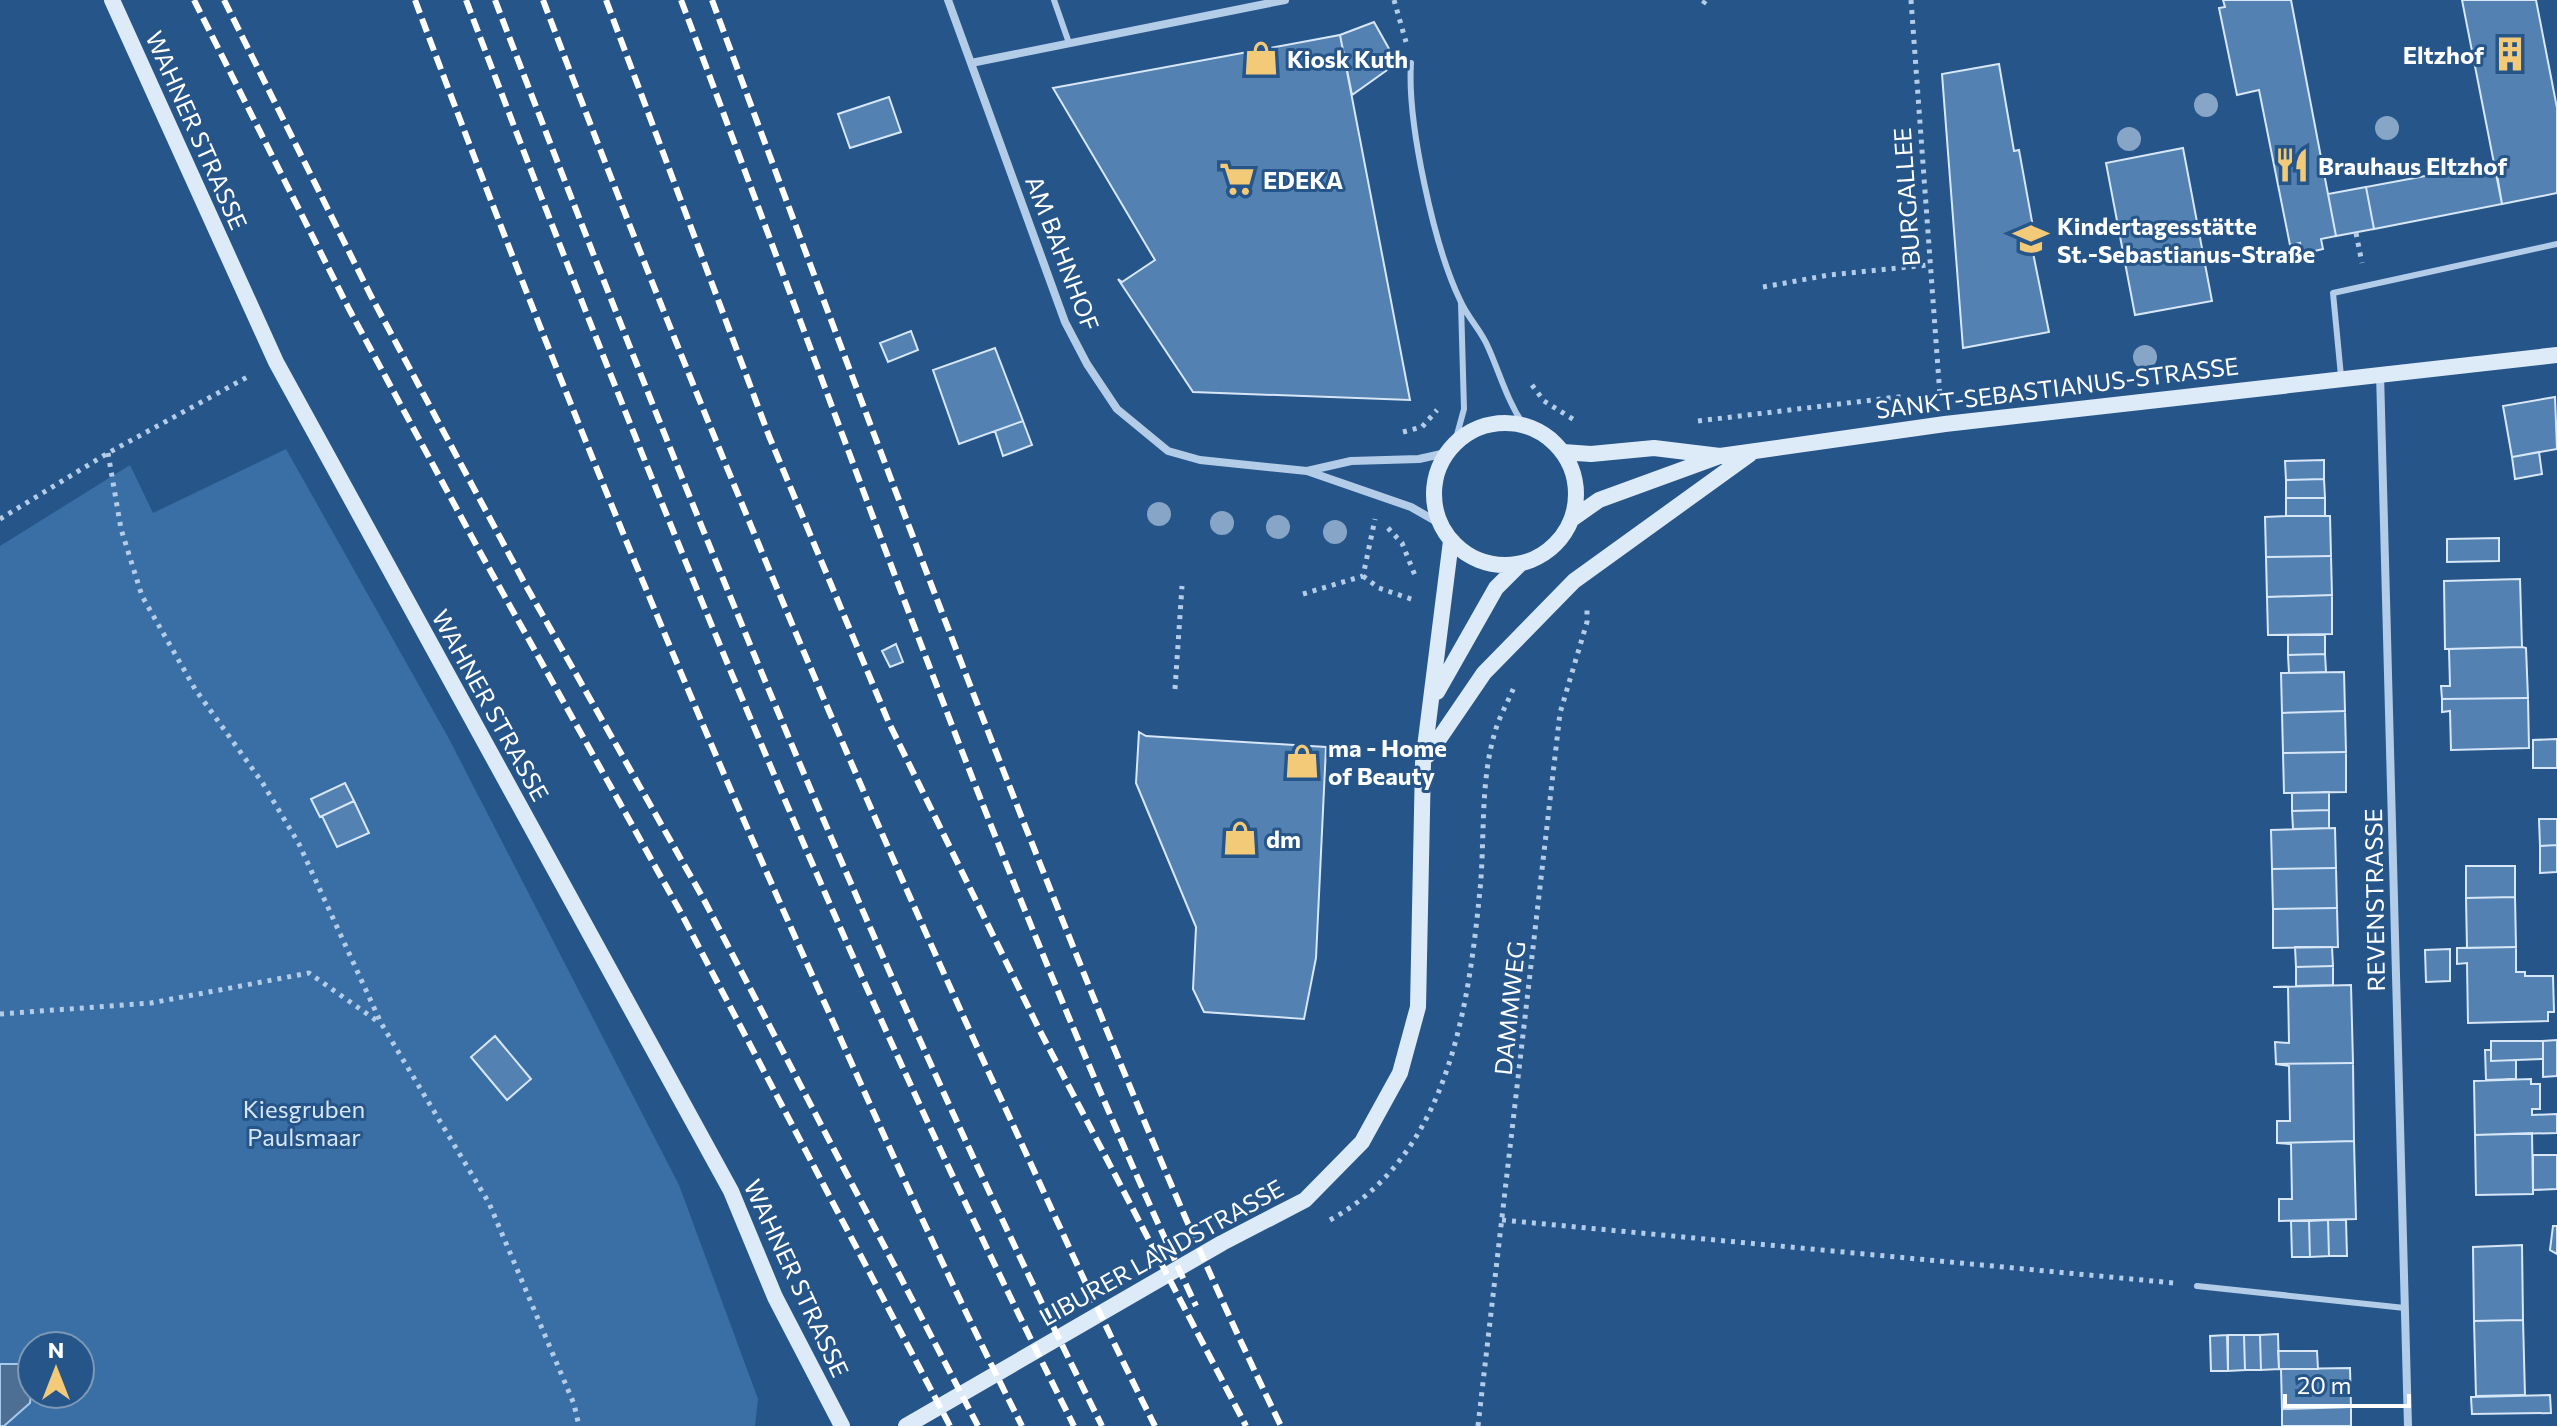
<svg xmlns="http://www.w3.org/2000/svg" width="2557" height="1426" font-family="Commissioner,sans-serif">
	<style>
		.green { fill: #3a6fa6; fill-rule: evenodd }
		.water { fill: #4e6f94; stroke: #a7c9ea; stroke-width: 2 }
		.building { fill: #5281b2; stroke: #d7e7f7; stroke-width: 2 }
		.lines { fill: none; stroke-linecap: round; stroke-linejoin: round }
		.path { stroke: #b3cde9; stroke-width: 5; stroke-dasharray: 4 6; stroke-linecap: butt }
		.lane { stroke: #b3cde9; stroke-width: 6 }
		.street { stroke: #b3cde9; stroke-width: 8 }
		.secondary { stroke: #ddeaf8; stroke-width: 16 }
		.rail { stroke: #fff; stroke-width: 6; stroke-dasharray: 14 6; stroke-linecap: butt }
		.tree { fill: #87a5c6 }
		.labels { text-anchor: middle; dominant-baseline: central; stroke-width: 6; stroke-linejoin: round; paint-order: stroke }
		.poi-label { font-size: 24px; font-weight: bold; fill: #fff; stroke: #265589; text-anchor: start }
		.street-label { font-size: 24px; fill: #fff; stroke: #265589 }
		.park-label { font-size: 24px; fill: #d7e7f7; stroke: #265589 }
	</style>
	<rect width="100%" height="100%" fill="#265589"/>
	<path class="green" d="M286,449L448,737L679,1185L758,1399L755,1426H0V546L130,465L153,513ZM32,1346H80V1394H32Z"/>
	<path class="water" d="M0,1364H20L32,1381L30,1403L4,1426H0Z"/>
	<path class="building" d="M2223,0H2291L2336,236L2321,239L2323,249L2302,254L2300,243L2290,245L2259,90L2237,95L2219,8L2225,7Z
		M2462,0H2536L2557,108V193L2502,204Z
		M1374,22L1397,63L1352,95L1340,35Z
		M1340,35L1410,400L1193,392L1118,279L1122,282L1155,260L1053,88Z
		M1999,64L2014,151L2019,150L2035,238H2030L2049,332L1963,348L1942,74Z
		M889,97L901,132L850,148L838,114Z
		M2183,148L2212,301L2135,315L2106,163Z
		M2495,163L2502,204L2374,229L2366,187Z
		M2366,187L2374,229L2336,236L2328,194Z
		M911,331L918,350L888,362L880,343Z
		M995,348L1023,421L959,444L933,370Z
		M2555,397L2557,449L2512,457L2503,406Z
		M1023,421L1032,445L1003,456L995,431Z
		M2539,452L2542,474L2515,479L2512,457Z
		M2324,460V479L2286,480L2285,461Z
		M2324,479L2325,498H2286V480Z
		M2286,498H2325V516H2286Z
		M2286,516H2330L2331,556L2266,557L2265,517Z
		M2499,538V561L2447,562V539Z
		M2331,556L2332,595L2267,597L2266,557Z
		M2520,579L2522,647L2445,649L2444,581Z
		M2332,595V634L2268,635L2267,597Z
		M2288,635H2325V654L2288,655Z
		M896,644L903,662L890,667L882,651Z
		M2522,647L2526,648L2528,698L2442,699L2441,686H2450L2449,649Z
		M2325,654L2326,672L2289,673L2288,655Z
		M2344,672L2345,711L2282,713L2281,673Z
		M2528,698L2529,748L2451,750L2450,711L2442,712V699Z
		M2345,711L2346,752L2283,753L2282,713Z
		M1139,732L1146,736L1326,747L1316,958L1304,1019L1204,1012L1193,989L1196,927L1136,783Z
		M2557,739V768H2533V740Z
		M2346,752V792L2284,793L2283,753Z
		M345,783L354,801L320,817L311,799Z
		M2329,792V810L2292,811V793Z
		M354,801L369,833L337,847L322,816Z
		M2329,810V828L2293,829L2292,811Z
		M2539,819H2557V845L2540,846Z
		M2335,828L2336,868L2272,869L2271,830Z
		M2557,845V872L2540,873V846Z
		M2466,866H2515V897L2466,898Z
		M2336,868L2337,908L2273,909L2272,869Z
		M2515,897L2516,947L2467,948L2466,898Z
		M2337,908L2338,947L2273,948V909Z
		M2295,947H2332L2333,966L2296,967Z
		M2516,947V972H2525V976H2553L2554,1012H2548V1021L2468,1023L2467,963L2457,964V948Z
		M2450,949V981L2426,982L2425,950Z
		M2333,966V985L2296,986V967Z
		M2351,985L2353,1063L2276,1064L2275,1042L2289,1043L2288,987H2273Z
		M495,1036L531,1079L507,1100L471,1057Z
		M2557,1040V1076L2543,1077V1041Z
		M2491,1041H2543V1059L2491,1061Z
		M2485,1050H2491V1061L2516,1060V1079L2486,1080Z
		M2353,1063L2354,1141L2277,1143V1121H2290L2289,1066L2275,1064Z
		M2531,1079V1084H2540V1109H2532V1115L2557,1114V1133L2475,1135L2474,1081Z
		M2532,1133L2533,1194L2476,1195L2475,1135Z
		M2354,1141L2356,1219L2279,1221V1199H2292L2291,1144L2277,1143Z
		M2533,1155H2557V1189L2533,1190Z
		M2328,1220L2329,1256L2310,1257L2309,1221Z
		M2328,1220H2346L2347,1256H2329Z
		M2291,1221H2309L2310,1257H2292Z
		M2553,1226H2557V1254L2550,1250Z
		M2522,1245L2523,1320L2474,1321L2473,1247Z
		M2523,1320L2525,1395L2476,1396L2474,1321Z
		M2278,1334L2279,1369L2261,1370L2260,1335Z
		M2227,1335L2228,1371H2211L2210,1336Z
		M2228,1335H2244L2245,1370L2228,1371Z
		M2244,1335H2260L2261,1370H2245Z
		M2278,1351H2317L2318,1369H2279Z
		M2350,1368L2351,1407L2282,1409L2281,1369Z
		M2550,1395L2551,1413L2472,1414L2471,1397Z
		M2351,1407V1426H2282V1409Z"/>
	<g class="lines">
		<path class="path" d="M1394,0L1406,42
			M1911,0L1940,396
			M1703,4L1706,0
			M2356,233L2362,263
			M1763,287L1829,275L1929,265
			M1532,385L1544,401L1576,421
			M1698,421L1906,396
			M1403,432L1422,427L1437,410
			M108,453L121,529L142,596L195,689L262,782L299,844L381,1023L489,1203L574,1404L579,1426
			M0,519L108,453L251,375
			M1388,528L1402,543L1416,578
			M1363,576L1379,588L1414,600
			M1303,594L1363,576L1375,519
			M1175,689L1182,586
			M0,1014L151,1003L309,973L380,1023
			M1330,1220C1448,1155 1468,1011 1480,890C1485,838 1480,781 1495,732C1499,717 1508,702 1514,687
			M1502,1220L2174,1283
			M1478,1426L1560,713L1587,622V609"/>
		<path class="lane" d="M1054,0L1069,43
			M1411,63C1407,122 1434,246 1460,300C1467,317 1481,330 1488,347C1500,374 1507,400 1523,424
			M2341,376L2333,293L2557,244
			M1455,442L1464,409L1461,303
			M2197,1286L2405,1308"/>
		<path class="street" d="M948,0L1065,322L1087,364L1117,409L1168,451L1200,460L1307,471L1351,461L1419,459L1446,453
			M971,63L1285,0
			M2380,373L2408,1426
			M1307,471L1411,507L1439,523"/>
		<path class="secondary" d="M112,0L276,362L731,1191L775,1297L842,1426
			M1434 494a71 71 0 1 1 142 0a71 71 0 1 1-142 0Z
			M1563,452L1591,454L1654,448L1720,456L1945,424L2557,355
			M1572,519L1599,500L1717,457
			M1437,692L1496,588L1520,564
			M1428,755L1484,673L1574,581L1750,454
			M906,1426L1222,1243L1305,1200L1362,1142L1400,1073L1418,1007L1423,763L1451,541"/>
		<path class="rail" d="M194,0L349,309L480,552L680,911L950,1426
			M224,0L371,296L525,584L703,898L978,1426
			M415,0C543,343 680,683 831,1017C892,1154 954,1292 1022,1426
			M466,0C649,483 842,965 1074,1426
			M495,0C680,482 872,964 1102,1426
			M543,0C680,363 828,720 989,1073C1044,1191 1096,1310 1155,1426
			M606,0L769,436L889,723L1039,1029L1246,1426
			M681,0C846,437 998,882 1196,1306
			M712,0C819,289 927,579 1041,866C1116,1055 1192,1243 1281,1426"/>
	</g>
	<g class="tree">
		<circle cx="2206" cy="105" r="12"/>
		<circle cx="2387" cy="128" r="12"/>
		<circle cx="2129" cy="139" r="12"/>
		<circle cx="2145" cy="357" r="12"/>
		<circle cx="1159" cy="514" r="12"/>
		<circle cx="1222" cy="523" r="12"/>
		<circle cx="1278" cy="527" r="12"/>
		<circle cx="1335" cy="532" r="12"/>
	</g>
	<defs>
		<g id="building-bare" transform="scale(2.76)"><path d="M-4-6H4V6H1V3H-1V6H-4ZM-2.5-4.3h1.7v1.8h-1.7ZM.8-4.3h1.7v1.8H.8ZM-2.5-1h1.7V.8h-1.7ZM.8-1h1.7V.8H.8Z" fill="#f3cb78" stroke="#265589" stroke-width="2.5" paint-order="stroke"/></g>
		<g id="shop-bare" transform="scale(2.76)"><path d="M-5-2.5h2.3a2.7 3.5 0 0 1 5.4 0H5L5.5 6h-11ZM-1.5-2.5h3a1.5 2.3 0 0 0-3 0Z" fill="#f3cb78" stroke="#265589" stroke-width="2.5" paint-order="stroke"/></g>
		<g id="restaurant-bare" transform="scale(2.76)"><path d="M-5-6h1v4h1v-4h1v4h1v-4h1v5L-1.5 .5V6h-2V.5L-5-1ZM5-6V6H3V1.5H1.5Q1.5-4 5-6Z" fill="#f3cb78" stroke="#265589" stroke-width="2.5" paint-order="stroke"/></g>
		<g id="supermarket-bare" transform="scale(2.76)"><path d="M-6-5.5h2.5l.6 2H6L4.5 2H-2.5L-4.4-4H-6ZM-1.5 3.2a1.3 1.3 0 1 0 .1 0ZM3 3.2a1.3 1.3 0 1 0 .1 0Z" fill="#f3cb78" stroke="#265589" stroke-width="2.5" paint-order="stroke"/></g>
		<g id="school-bare" transform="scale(2.76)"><path d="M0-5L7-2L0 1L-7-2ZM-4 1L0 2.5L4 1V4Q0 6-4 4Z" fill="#f3cb78" stroke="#265589" stroke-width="2.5" paint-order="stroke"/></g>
	</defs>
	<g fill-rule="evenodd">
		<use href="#building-bare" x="2510" y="54"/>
		<use href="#shop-bare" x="1261" y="58"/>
		<use href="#restaurant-bare" x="2292" y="165"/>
		<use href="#supermarket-bare" x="1237" y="179"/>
		<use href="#school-bare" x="2031" y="239"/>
		<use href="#shop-bare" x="1302" y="761"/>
		<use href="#shop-bare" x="1240" y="838"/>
	</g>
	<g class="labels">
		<g class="poi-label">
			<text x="2484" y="54" text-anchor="end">Eltzhof</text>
			<text x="1287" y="58">Kiosk Kuth</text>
			<text x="2318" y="165">Brauhaus Eltzhof</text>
			<text x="1263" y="179">EDEKA</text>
			<text x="2057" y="225">Kindertagesstätte<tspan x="2057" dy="28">St.-Sebastianus-Straße</tspan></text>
			<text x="1328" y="747">ma - Home<tspan x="1328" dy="28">of Beauty</tspan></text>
			<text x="1266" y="838">dm</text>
		</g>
		<g class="street-label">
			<text transform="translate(197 130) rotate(66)">WAHNER STRASSE</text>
			<text transform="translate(1906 197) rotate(-94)">BURGALLEE</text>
			<text transform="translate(1063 253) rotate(69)">AM BAHNHOF</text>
			<text transform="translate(2057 387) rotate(-7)">SANKT-SEBASTIANUS-STRASSE</text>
			<text transform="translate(491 705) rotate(61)">WAHNER STRASSE</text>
			<text transform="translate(2374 900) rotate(-91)">REVENSTRASSE</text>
			<text transform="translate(1509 1008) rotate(-84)">DAMMWEG</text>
			<text transform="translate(1161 1252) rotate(-29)">LIBURER LANDSTRASSE</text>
			<text transform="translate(797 1278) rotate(65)">WAHNER STRASSE</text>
		</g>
		<g class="park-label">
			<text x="304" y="1108">Kiesgruben<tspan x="304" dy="28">Paulsmaar</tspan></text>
		</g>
	</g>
	<g transform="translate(56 1370)"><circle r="38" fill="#265589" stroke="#7d99b8" stroke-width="2"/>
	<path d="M0-6L14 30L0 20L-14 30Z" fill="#f3cb78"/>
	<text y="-12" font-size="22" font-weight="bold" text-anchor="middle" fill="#ffffff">N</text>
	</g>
	<path d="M2285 1394v12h124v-12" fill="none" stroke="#ffffff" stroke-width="4"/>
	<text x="2297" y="1394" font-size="24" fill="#ffffff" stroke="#265589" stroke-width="6" paint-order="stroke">20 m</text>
</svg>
